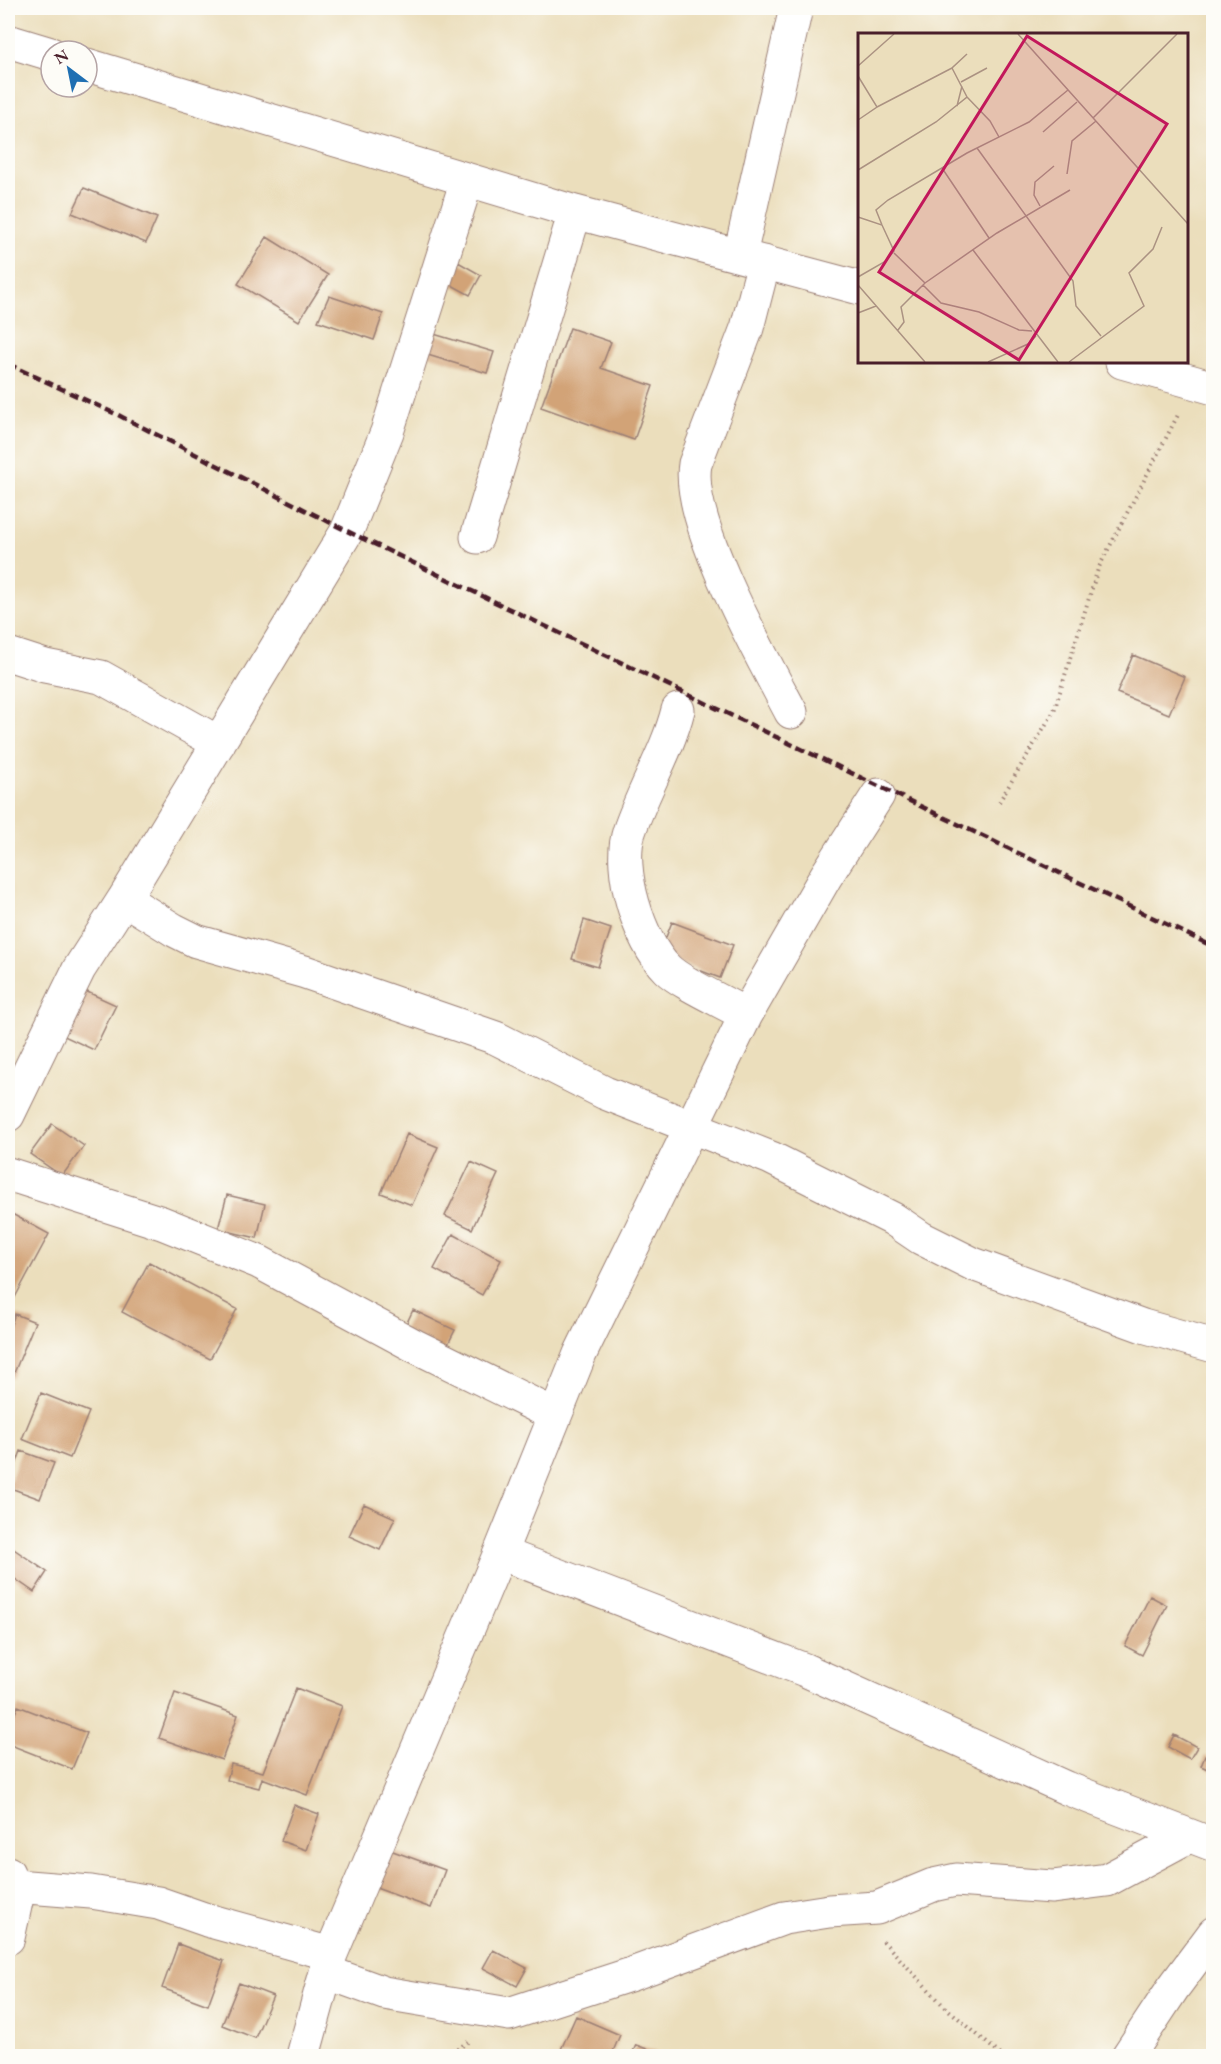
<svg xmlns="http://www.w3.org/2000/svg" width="1221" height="2064" font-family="'EB Garamond',serif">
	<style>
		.building { fill: #d2a377 }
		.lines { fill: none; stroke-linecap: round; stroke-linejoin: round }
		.minor-casing { stroke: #9a7e74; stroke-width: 35 }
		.path { stroke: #9a7e74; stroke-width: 4; stroke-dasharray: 1.5 4.5; stroke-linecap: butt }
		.minor { stroke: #fff; stroke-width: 33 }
		.rail { stroke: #4a1f2b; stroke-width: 4.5; stroke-dasharray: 9 4.5; stroke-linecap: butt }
		.inset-road { fill: none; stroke: #ab9282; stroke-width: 1.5 }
		.view { fill: #c2185b; fill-opacity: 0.15; stroke: #c2185b; stroke-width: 3 }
		.inset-edge { fill: none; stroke: #4a1f2b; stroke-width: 3 }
	</style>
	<rect width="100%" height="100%" fill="#fdfcf7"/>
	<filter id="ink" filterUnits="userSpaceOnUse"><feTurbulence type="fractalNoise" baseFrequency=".0167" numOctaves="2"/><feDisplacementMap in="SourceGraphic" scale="12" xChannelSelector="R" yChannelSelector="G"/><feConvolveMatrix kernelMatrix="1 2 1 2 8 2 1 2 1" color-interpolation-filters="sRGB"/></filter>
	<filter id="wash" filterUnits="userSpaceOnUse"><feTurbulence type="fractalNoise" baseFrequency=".008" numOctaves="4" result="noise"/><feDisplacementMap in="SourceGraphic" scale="24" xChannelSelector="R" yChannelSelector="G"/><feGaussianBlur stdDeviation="1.35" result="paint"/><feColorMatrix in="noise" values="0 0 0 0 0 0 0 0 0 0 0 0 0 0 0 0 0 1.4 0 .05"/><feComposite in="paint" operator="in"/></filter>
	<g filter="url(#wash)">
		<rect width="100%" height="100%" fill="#ebdebc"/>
		<g id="blocks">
			<path class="building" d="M84,188L157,218L146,243L72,213Z
				M267,237L328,275L299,321L238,284Z
				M458,262L481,275L470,295L446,282Z
				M329,296L383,314L374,340L318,321Z
				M570,328L611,342L601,368L653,386L634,440L541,407Z
				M427,332L494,352L487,373L421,353Z
				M1133,655L1185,677L1169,714L1117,693Z
				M584,920L611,929L598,967L572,959Z
				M672,922L733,945L720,978L659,955Z
				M83,990L116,1005L94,1050L62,1035Z
				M52,1124L84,1146L62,1176L30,1154Z
				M407,1134L438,1147L412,1205L381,1193Z
				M471,1162L498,1174L472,1229L445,1216Z
				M227,1195L265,1204L257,1238L218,1229Z
				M12,1214L49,1234L12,1303L8,1300V1222Z
				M453,1234L501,1260L482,1295L434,1269Z
				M149,1262L237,1309L210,1359L122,1312Z
				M413,1310L455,1330L443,1354L393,1352Z
				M15,1314L35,1322L12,1378L8,1376V1332Z
				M41,1393L89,1412L70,1458L22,1439Z
				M21,1451L54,1463L40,1499L8,1487Z
				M364,1504L395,1518L380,1550L349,1536Z
				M8,1545L47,1572L34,1592L8,1574Z
				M1150,1596L1167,1605L1142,1655L1125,1646Z
				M296,1688L342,1706L307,1795L262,1778L259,1788L227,1780L231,1764L263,1772Z
				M175,1693L238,1715L222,1760L159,1738Z
				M18,1706L87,1733L72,1769L8,1744V1731Z
				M1174,1735L1197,1747L1190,1759L1168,1747Z
				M1205,1756L1214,1760V1772L1201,1766Z
				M294,1805L319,1814L306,1850L281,1841Z
				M390,1850L445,1870L431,1908L376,1888Z
				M178,1944L224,1961L208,2005L162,1988Z
				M493,1950L527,1968L517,1986L483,1968Z
				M239,1983L273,1996L255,2038L222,2025Z
				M576,2016L620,2035L611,2056H558Z
				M636,2045L666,2056H631Z"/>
		</g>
	</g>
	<g filter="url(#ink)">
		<use href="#blocks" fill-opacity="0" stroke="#9a7e74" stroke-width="1.5"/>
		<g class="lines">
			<g class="minor-casing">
				<path id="minor" d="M8,41L51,54
					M87,65L575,212L860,288
					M740,255L796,8
					M764,262L747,328L695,464C685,521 763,659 791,712
					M1122,362L1214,388
					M477,537L575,212
					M8,654L45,666L101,677L219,743
					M678,710C667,753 643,790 629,832C617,869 639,941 667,969C681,983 726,1003 746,1015
					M124,899L174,930L196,941L305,972L496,1038L605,1093L771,1158L893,1219L921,1238L973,1264L1143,1326L1214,1346
					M8,1115L79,969L124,899L347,531L387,432L467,180
					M8,1174L162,1223L259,1262L415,1346L555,1415
					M500,1553L805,1670L1066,1788L1214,1845
					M8,1873L17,1897L8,1938
					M15,1886L91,1892L158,1903L207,1920L331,1954
					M326,1972L384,1993L509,2014L632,1974L784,1918L829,1911L877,1908L933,1885L956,1880L1052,1887L1107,1880L1189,1836
					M303,2056L331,1954L500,1553L580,1354L746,1015L826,876L878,795
					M1128,2056L1173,1988L1214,1933"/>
			</g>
			<path class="path" d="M999,802L1054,711L1098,569L1179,413
				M883,1941L943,2005L1002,2056
				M447,2056L468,2042"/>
			<use href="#minor" class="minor"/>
			<path class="rail" d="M8,364L118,415L347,531L1214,947"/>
		</g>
	</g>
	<g transform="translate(858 33)">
		<rect width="330" height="330" fill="#ebdebc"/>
		<path class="inset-road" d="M160,1L330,191M0,33L36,1M0,43L19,74L0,87M103,49L129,35M109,64L132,88L141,104M99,73L104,53M19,74L94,35M235,85L319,1M185,99L219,69M119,115L215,248L218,273L243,303M84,135L131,205M0,137L78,89L109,64L94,35L109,21M209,141L214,108L238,88M182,173L176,162L177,149L196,133M0,184L24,192L36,218L28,228L0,244M24,192L18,177L30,167L109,120L171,89L210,57M115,217L200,329M36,220L67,250M0,252L67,329M65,252L83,270L121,279L161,297L174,298M0,280L18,273M40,297L46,289L43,274L67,250L139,200L212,157M130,329L170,311L178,303M211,329L286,273L271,240L295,216L304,194"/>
		<path class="view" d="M169,3L309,91L161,327L21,239Z"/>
		<rect width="330" height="330" class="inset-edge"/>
	</g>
	<rect width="1221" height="2064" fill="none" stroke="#fdfcf7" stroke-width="30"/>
	<g transform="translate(69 69) rotate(328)"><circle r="28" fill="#fdfcf7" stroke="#b5a4a5" stroke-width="1.5"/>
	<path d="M0-4.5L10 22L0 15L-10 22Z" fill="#1f6fb2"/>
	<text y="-9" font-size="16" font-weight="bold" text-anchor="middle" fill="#4a1f2b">N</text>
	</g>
</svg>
